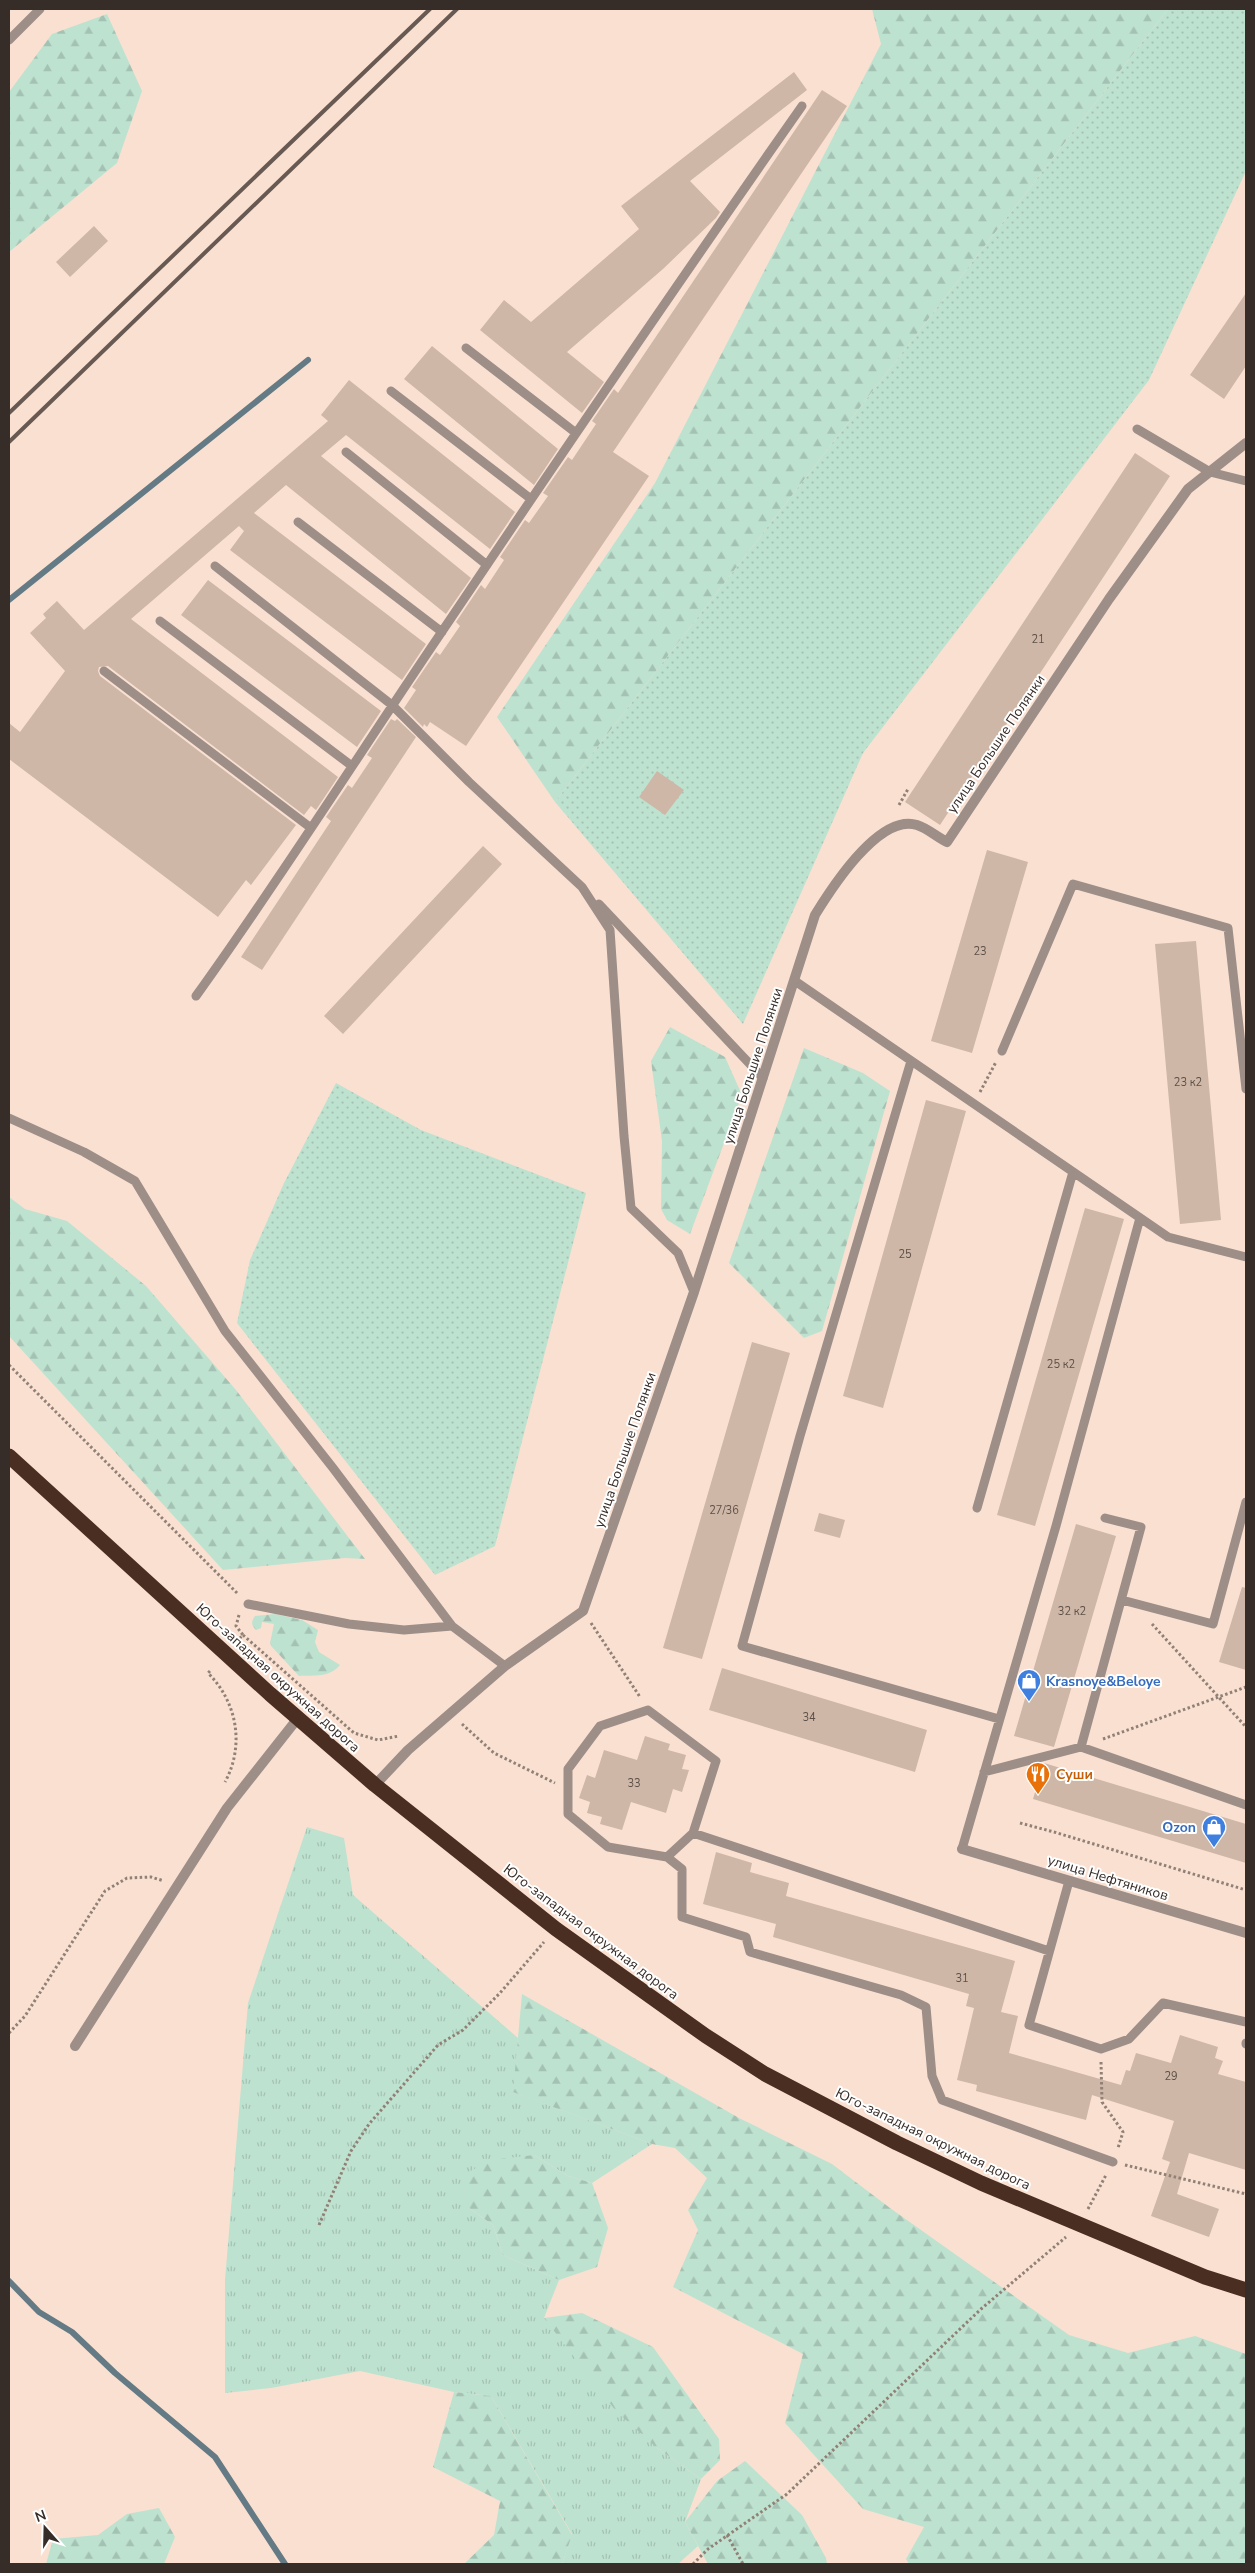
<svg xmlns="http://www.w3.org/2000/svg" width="1255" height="2573" font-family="'Nunito Sans',sans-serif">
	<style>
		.grass { fill: url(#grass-tufts) }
		.forest { fill: url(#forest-firs) }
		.park { fill: url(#park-dots) }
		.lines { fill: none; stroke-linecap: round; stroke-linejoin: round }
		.stream { stroke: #647a84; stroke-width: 6 }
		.building { fill: #ceb7a7 }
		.path { stroke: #918076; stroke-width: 3; stroke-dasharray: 2.5 2.5; stroke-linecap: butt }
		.lane { stroke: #9d8e88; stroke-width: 9 }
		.street { stroke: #9d8e88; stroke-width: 10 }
		.highway { stroke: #4a2e22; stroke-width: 15 }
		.rail { stroke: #685a53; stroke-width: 4 }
		.labels { text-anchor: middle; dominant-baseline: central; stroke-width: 4; stroke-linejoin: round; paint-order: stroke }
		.number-label { font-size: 11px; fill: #5d5048 }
		.street-label { font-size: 14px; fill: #372d28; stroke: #fff }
		.shop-label { font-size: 14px; font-weight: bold; fill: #366cbe; stroke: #fff; text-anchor: start }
		.food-label { font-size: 14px; font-weight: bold; fill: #c56008; stroke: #fff; text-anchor: start }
	</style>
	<defs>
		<pattern id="grass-tufts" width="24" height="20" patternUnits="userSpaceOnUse" patternTransform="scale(1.25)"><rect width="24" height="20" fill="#bee2d0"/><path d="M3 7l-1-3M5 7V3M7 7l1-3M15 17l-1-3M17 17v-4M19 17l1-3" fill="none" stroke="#a4c2b3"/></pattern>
		<pattern id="forest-firs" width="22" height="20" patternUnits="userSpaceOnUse" patternTransform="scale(1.25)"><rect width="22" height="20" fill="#bee2d0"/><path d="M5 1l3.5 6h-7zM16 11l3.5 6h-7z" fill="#a4c2b3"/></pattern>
		<pattern id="park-dots" width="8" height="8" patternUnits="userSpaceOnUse" patternTransform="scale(1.25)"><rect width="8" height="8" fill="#bee2d0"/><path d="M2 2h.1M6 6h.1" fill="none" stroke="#a4c2b3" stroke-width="1.8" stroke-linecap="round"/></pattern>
	</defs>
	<rect width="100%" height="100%" fill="#fae0d1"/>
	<path class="grass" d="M307,1827L344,1838L353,1895L518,2038L514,2092L652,2144L592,2183L568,2176L534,2155L469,2208L493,2225L503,2255L559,2280L544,2318L657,2448L701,2479L685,2522L698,2546L678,2564H562L572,2534L491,2396L454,2392L360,2371L271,2388L225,2393V2280L248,2003Z"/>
	<path class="forest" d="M872,9H1168L555,802L497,717L655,483L881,44Z
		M107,14L142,91L117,163L9,252V92L52,34Z
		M670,1027L725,1057L742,1095L690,1234L667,1220L661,1209L662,1141L651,1061Z
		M804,1048L863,1073L890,1091L822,1331L804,1338L729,1263Z
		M9,1197L25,1209L67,1221L146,1286L236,1390L365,1559L345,1558L223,1570L9,1336Z
		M275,1614L302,1620L318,1630L315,1642L319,1652L340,1665C329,1678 315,1675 299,1676L272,1647L270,1643L274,1624L262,1622L261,1628L256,1630C251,1625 251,1622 255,1616Z
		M522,1994L739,2118L832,2164L890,2208L1069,2335L1128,2353L1195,2336L1246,2354V2564H909L906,2559L924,2527L863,2509L785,2423L803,2354L673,2287L698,2230L688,2210L707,2178L675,2148L652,2144L513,2092Z
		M534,2155L568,2176L592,2183L608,2228L597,2267L559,2280L503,2255L493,2225L469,2208L463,2175L491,2160Z
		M582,2313L653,2347L719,2439L720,2460L701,2479L657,2448L616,2411L544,2318Z
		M454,2392L491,2396L572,2535L562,2564H464L494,2535L500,2501L433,2467Z
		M745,2461L802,2515L826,2558L827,2564H708L685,2522L717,2481Z
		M159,2508L175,2537L164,2564H46L53,2539L98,2535L127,2514Z"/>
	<path class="park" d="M1168,9H1246V171L1149,380L863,753L743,1024L555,802Z
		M336,1083L421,1130L586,1193L495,1546L435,1575L237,1323L250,1260L284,1183Z"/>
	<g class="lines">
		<path class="stream" d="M9,600L308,360
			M9,2281L39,2312L72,2332L115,2373L215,2457L285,2564"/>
	</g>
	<path class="building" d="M794,72L807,90L690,181L720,212L716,218L663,269L567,352L604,382L582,413L480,330L504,300L531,322L639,229L621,206Z
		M822,90L847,106L613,452L649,476L466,746L430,722L427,727L424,724L423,727L404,708L416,690L412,687L436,652L440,655L460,626L456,622L481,585L485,589L504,560L500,557L525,520L529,523L548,496L543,493L568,457L572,460L596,424L592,421L614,389L618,393Z
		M94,226L108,241L70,277L56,262Z
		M1246,293V366L1224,399L1190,375Z
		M432,346L558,449L534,485L404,379Z
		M349,380L515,512L490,549L346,435L321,456L471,578L446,614L286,485L254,513L426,644L402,680L230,550L244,531L239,526L131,619L338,777L316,810L311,806L304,815L108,666L99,667L98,671L100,676L296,825L251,885L246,880L218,917L9,759V723L20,732L65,671L30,633L46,618L43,614L57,601L84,630L328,421L321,415Z
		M1135,453L1170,476L940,825L905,802Z
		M208,580L381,711L357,747L181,615Z
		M391,719L395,721L397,719L416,737L262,970L241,957L331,821L326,817L348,785L352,788L372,758L367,755Z
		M657,771L684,790L665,815L639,797Z
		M483,846L502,864L343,1034L324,1016Z
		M987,850L1028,862L972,1053L931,1041Z
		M1196,941L1221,1220L1180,1224L1155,944Z
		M926,1100L966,1111L883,1408L843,1396Z
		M1085,1208L1124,1219L1035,1526L997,1515Z
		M752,1342L790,1353L702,1659L663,1648Z
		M819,1513L845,1520L840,1538L814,1531Z
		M1076,1524L1116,1536L1054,1747L1014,1736Z
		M1242,1587L1246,1588V1670L1219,1662Z
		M722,1668L927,1730L915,1772L709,1710Z
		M645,1736L670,1744L668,1750L686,1755L682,1769L689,1770L682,1792L673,1789L666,1813L631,1802L622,1830L600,1824L602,1817L587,1813L590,1802L579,1798L587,1775L595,1778L604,1750L637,1760Z
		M1044,1763L1246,1824V1863L1033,1799Z
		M716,1852L752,1863L750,1872L789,1883L786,1896L1015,1961L1001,2012L1018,2016L1009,2053L1121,2085L1126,2070L1130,2071L1136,2053L1171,2063L1180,2035L1218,2047L1215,2058L1223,2061L1218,2074L1246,2082V2170L1189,2153L1177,2194L1219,2209L1209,2237L1151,2216L1170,2162L1162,2159L1174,2121L1092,2095L1086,2120L976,2091L977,2085L957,2080L974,2008L966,2006L969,1994L773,1937L776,1924L703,1904Z"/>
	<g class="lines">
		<path class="path" d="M899,805L908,789
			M980,1092L996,1062
			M9,1365L238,1594
			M239,1615L236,1626L243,1635L240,1638
			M591,1623L640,1697
			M1152,1624L1246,1727
			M243,1635L354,1733L378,1740L399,1736
			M210,1671L208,1673C237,1702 245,1745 225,1782
			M462,1724L494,1753L555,1783
			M1103,1739L1246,1687
			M1020,1823L1054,1832L1246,1890
			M9,2033L25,2016L105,1891L127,1878L151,1877L164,1881
			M1101,2062L1102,2102L1123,2132L1118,2148
			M1125,2165L1246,2194
			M1088,2209L1106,2175
			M319,2225L351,2151L369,2124L438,2045L463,2030L500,1993L544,1942
			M727,2535L743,2564
			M693,2564L708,2549L787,2494L981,2309L1066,2237"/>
		<path class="lane" d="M9,40L40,9
			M466,348L576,433
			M391,391L531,499
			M1137,429L1210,472L1246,481
			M346,452L487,565
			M298,522L442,632
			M215,566L392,705L469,782L582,887L610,930L624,1136L631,1208L678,1253L694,1292
			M160,621L352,766
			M104,671L311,828
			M599,904L763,1078
			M795,981L1168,1237L1246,1257
			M196,996C281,878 359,754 441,633C560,456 680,280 802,106
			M1002,1051L1073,884L1228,928L1246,1089
			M911,1061L800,1436L742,1646L999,1719
			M9,1118L84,1152L135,1181L225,1331L333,1468L452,1626L505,1666
			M977,1508L1073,1172
			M1122,1600L1213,1624L1246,1502
			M248,1604L349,1624L404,1630L452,1626
			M1081,1747L1246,1805
			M984,1772L1081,1747L1141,1527L1105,1518
			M962,1849L1056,1526L1140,1218
			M667,1857L693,1833
			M1069,1881L1029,2025L1101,2049L1129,2039L1163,2003L1246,2022
			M1049,1951L693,1833L716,1761L648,1710L600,1726L568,1769V1814L608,1847L667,1857L682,1869V1917L746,1937L750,1952L901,1995L926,2007L932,2076L942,2100L1113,2162
			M1246,2043V2044"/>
		<path class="street" d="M375,1785L408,1750L505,1666L583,1611L694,1292L815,915C831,889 879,813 917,825C927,828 937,837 947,842L1109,599L1188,489L1246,443
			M962,1849L1246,1933
			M75,2046L227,1808L298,1718"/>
		<path class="highway" d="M9,1456L270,1694L375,1785L556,1929L706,2036L765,2074L897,2143L981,2183L1205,2277L1246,2290"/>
		<path class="rail" d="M9,413L430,9
			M9,442L457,9"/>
	</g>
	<defs>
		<g id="shop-pin" transform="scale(1.25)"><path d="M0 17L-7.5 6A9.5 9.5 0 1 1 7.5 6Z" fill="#3f7fe0" stroke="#fff"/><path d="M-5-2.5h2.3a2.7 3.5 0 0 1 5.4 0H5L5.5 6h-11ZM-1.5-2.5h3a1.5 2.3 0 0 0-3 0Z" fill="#fff"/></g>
		<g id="restaurant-pin" transform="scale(1.25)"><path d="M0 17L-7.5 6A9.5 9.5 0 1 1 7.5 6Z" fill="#e8710a" stroke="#fff"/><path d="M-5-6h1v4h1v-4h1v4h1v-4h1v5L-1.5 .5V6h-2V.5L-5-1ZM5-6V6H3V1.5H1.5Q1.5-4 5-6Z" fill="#fff"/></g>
	</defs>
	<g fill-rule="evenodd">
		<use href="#shop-pin" x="1029" y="1681"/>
		<use href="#restaurant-pin" x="1038" y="1774"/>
		<use href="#shop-pin" x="1214" y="1827"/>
	</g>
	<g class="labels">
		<g class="number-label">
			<text x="1038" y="639">21</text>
			<text x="980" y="951">23</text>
			<text x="1188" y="1082">23 к2</text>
			<text x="905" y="1254">25</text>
			<text x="1061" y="1364">25 к2</text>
			<text x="724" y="1510">27/36</text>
			<text x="1072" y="1611">32 к2</text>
			<text x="809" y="1717">34</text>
			<text x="634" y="1783">33</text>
			<text x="962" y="1978">31</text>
			<text x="1171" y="2076">29</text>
		</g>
		<g class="street-label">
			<text transform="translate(996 744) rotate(-56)">улица Большие Полянки</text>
			<text transform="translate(753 1066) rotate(-72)">улица Большие Полянки</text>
			<text transform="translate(625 1450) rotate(-71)">улица Большие Полянки</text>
			<text transform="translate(278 1678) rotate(42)">Юго-западная окружная дорога</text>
			<text transform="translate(1108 1878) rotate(17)">улица Нефтяников</text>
			<text transform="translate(591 1932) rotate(37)">Юго-западная окружная дорога</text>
			<text transform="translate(933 2139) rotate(26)">Юго-западная окружная дорога</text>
		</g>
		<g class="shop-label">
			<text x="1046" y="1681">Krasnoye&amp;Beloye</text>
			<text x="1196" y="1827" text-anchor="end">Ozon</text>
		</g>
		<g class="food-label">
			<text x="1056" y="1774">Суши</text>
		</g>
	</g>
	<rect width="1255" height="2573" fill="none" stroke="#372d28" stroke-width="20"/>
	<g transform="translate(45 2528) rotate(340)" stroke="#ffffff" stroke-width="4" paint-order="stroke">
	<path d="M0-4L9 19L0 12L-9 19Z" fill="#372d28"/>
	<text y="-8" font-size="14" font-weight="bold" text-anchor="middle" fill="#372d28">N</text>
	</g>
</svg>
